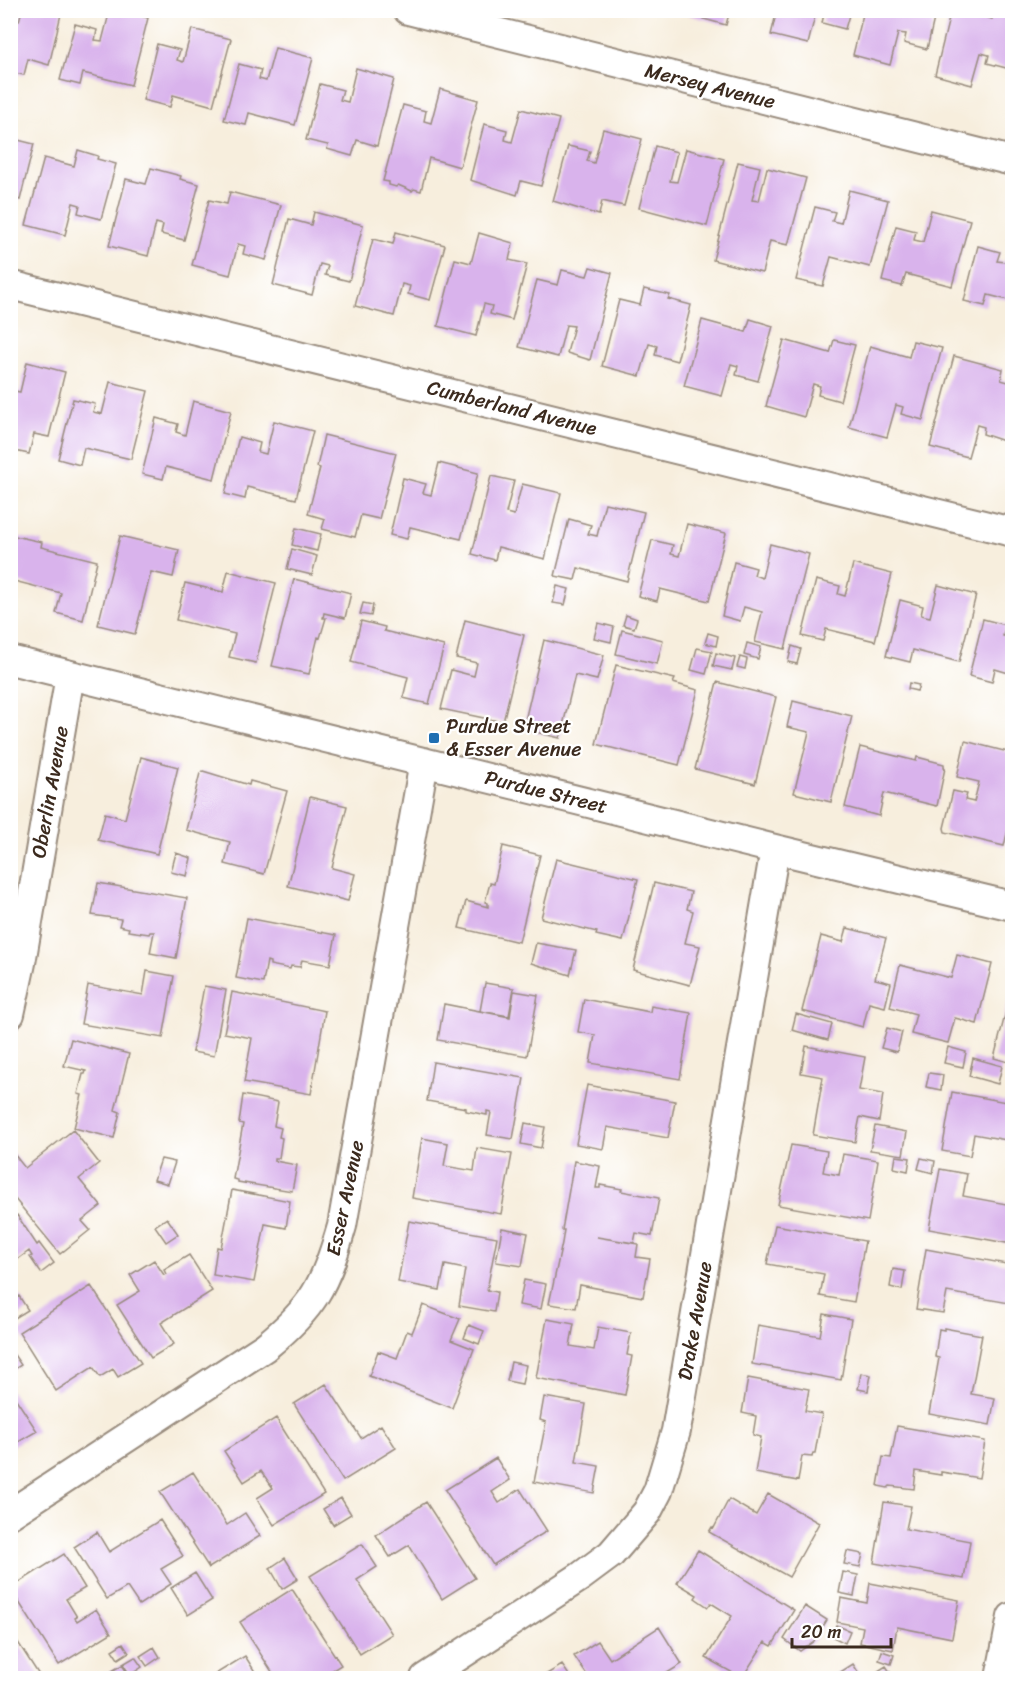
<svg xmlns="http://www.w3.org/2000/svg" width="1023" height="1689" font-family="Sriracha,sans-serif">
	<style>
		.building { fill: #d9b3ec }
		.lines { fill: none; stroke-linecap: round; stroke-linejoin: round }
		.street-casing { stroke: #998c7e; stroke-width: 32 }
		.street { stroke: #fff; stroke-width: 28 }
		.poi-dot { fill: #1f6fb2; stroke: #fff; stroke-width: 2 }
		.labels { text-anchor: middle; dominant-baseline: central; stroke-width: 4.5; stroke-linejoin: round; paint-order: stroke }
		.street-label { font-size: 20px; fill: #3b2a1e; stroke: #fff }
		.poi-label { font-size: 20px; fill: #3b2a1e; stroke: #fff; text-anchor: start }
	</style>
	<rect width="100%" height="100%" fill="#fff"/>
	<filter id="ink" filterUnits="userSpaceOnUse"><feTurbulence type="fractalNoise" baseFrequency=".0167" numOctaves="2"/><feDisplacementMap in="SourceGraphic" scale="12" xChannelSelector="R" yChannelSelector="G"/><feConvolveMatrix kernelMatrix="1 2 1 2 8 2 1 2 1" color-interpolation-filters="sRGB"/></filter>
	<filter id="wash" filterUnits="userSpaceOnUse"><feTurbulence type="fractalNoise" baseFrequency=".008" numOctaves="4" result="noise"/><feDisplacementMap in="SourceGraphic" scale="24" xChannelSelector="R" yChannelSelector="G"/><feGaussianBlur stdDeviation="1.35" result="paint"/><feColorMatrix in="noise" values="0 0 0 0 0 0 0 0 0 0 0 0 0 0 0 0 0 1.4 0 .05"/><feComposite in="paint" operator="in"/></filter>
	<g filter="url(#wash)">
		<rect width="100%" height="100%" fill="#f7eedd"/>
		<g id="blocks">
			<path class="building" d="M22,10H62L49,65L28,59L24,75L10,72V19L19,21Z
				M110,10H120L148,18L131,85L83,73L80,85L60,80L75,24L97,30L95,40L102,41Z
				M690,10H730L726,25L689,15Z
				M777,10H848L849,15L845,29L822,23L824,14L816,12L808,44L771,35Z
				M864,10H936L927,49L904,43L906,34L898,33L890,65L853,55Z
				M951,10H960L992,19L994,10L1012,11V57L1010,69L987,63L989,55L981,53L972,85L935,75Z
				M192,29L231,39L213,106L173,95L170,107L143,100L157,44L180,50L177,60L183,62Z
				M275,48L313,58L295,125L249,113L246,125L224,120L239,64L261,70L259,79L266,81Z
				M356,68L394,79L377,146L357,140L352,156L327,149L328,145L306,140L320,84L343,90L340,100L348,102Z
				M440,89L478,100L460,167L429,158L421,191L414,189L412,191L398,185L396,187L389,185V182L383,181L403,105L426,111L424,121L431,123Z
				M521,109L559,119L541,186L521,181L517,195L470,180L484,124L507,130L505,140L512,142Z
				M603,129L642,139L624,206L602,201L599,215L553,201L568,146L590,151L587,161L594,163Z
				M10,138L34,144L20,200L10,197Z
				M655,146L677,152L670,181L677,182L686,149L724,159L707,226L639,208Z
				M78,150L98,156L97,159L116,164L101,219L78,213L80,205L73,203L65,235L26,225L44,158L74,166Z
				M738,162L760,167L752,200L759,201L767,168L806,178L788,245L770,241L762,273L713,260Z
				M151,168L181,176L180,179L199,184L184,240L161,234L163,225L156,223L148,256L109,246L126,179L146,184Z
				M849,190L888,200L870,267L831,257L823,286L796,280L815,207L835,212L832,221L841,223Z
				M230,192L281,205L266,260L243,254L245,246L238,244L230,275L192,265L209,200L227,204Z
				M931,210L970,220L952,286L906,274L902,286L882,281L896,226L916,231L914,240L923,242Z
				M314,212L363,225L349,281L325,275L328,266L320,264L312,295L273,285L289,219L311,225Z
				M396,232L445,245L430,300L408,294L410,286L402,284L394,316L355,306L373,239L393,244Z
				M479,233L513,243L509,260L527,264L512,320L490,314L492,306L484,304L476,336L438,326L455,259L471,263Z
				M1012,237V301L988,295L985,306L964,301L978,246L1000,252L997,261L1005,262Z
				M590,267L612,273L590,360L567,353L574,326L566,325L558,357L519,347L537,280L558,285L562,270L587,276Z
				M644,289L670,295L668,299L691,305L677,361L655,355L657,346L649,344L640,376L602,366L619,300L640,305Z
				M750,319L773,326L758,381L736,375L738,366L731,364L722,396L684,386L702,320L746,332Z
				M784,340L830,353L834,340L855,345L840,401L818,395L820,386L813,384L804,417L766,406Z
				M913,341L942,348L923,420L901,414L903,407L896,405L887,437L849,427L870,346L909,357Z
				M954,356L1003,369L1001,380L1012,383V410L1004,441L983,434L984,427L977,425L968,457L930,447Z
				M27,362L65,372L49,437L34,434L29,454L10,450V390L20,392Z
				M110,382L148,391L131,459L84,448L80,465L58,459L73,399L95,404L93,412L102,414Z
				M193,401L231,411L214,479L166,467L163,479L142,474L156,418L178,424L176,432L185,435Z
				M274,421L313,431L296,499L247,487L245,499L225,494L239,437L260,443L258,452L266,454Z
				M324,435L396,453L379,519L361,515L355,537L322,529L325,519L308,514L320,468L317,467Z
				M439,463L478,473L461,539L410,527L407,539L390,535L403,478L426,484L423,493L431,495Z
				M491,476L514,481L506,513L514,515L522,484L561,493L545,559L498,547L495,560L472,554Z
				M605,503L644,512L627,581L578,568L575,580L555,576L569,519L591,525L588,534L597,536Z
				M687,524L726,533L709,601L660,589L657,601L638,596L652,540L673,545L671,554L679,556Z
				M296,528L321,534L317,551L292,545Z
				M15,536L42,542L41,547L97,561L83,620L56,613L61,593L10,580V556Z
				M120,536L179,550L173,577L151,572L135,634L98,625Z
				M770,544L809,554L785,649L755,642L762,612L744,607L740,621L722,616L734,562L756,568L754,575L762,578Z
				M292,549L317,556L312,575L287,569Z
				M853,564L892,574L875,641L826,629L823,641L802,636L816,580L840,586L838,594L845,596Z
				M228,571L276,583L256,663L229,657L235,634L176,620L185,583L223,592Z
				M294,579L351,593L345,618L324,613L323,618H326L320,638L318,637L309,674L272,666Z
				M938,585L976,595L959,662L913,650L910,662L886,656L900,600L923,606L921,615L930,617Z
				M557,586L569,589L565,605L553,603Z
				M363,603L373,605L371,616L360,614Z
				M626,615L637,619L634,628L623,625Z
				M983,619L1006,625L1003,636L1012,638V674L995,669L992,682L969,676Z
				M465,620L524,635L503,722L441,709L451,670L474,676L477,663L456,658Z
				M361,621L385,627L384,631L444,646L429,704L403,698L408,677L351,662Z
				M598,623L614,627L611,642L594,638Z
				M622,630L663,640L657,664L616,654Z
				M708,633L718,636L716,646L705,643Z
				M544,640L604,655L597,680L575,675L560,738L523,729Z
				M747,643L761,647L758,659L744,655Z
				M792,646L801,649L797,664L788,662Z
				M697,648L712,651L706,674L691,670Z
				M716,653L735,658L732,670L713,666Z
				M740,657L747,659L745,669L737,667Z
				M616,665L675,679L673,683L698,690L679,765L596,744Z
				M717,682L776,697L755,784L695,769Z
				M909,683L919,685L917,691L908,689Z
				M793,701L852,716L831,802L794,793L809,732L787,727Z
				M965,741L1012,753V813L1004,846L945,832L944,828L953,791L967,794L965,800L974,802L979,782L957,777Z
				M860,747L916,761L917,757L944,764V768H945L937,806L884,793L879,816L845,807Z
				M141,757L178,767L157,854L98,840L105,813L125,819Z
				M203,771L249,785L250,781L287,791L264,874L225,864L230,842L186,830L200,773Z
				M310,797L347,806L332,868L355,874L348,901L288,886Z
				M503,846L540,855L519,942L459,928L466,901L488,907V903L485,902L490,883L494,884Z
				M176,853L191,858L187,876L171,872Z
				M556,859L638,879L623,941L596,935L597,932L541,918Z
				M98,883L187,898L176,958L150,953L154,932H150L149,934L128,931L129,928L119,926L121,919L92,915Z
				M654,883L691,892L687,909L693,911L685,943L700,946L690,985L633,970Z
				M247,918L336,935L330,965L302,960L300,967L291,966L290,969L270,965V962L267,961L263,983L236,978Z
				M847,928L886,938L875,979L891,983L885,1007L869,1003L863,1027L802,1011L821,936L843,942Z
				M536,943L576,950L570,975L531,963Z
				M957,955L992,964L977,1024L955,1018L948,1043L911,1034L916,1014L890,1007L900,965L951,978Z
				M147,971L174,976L163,1038L81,1024L88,985L143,995Z
				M485,983L514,988L509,1016L480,1011Z
				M204,986L226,990L214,1056L192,1052Z
				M1012,988V1063L994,1058Z
				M514,991L538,995L527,1056L438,1040L444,1004L510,1017Z
				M232,992L325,1011L311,1094L244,1082L252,1038L224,1033Z
				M584,999L650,1012L651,1006L691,1013L680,1079L590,1063L595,1035L578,1032Z
				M796,1014L832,1024L828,1040L792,1030Z
				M887,1028L902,1032L897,1052L881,1048Z
				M71,1039L129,1054L115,1110L120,1112L114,1138L74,1128L82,1095L78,1094L83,1074H85L86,1071L64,1066Z
				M806,1046L865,1057L859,1090L883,1094L879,1121L860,1117L855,1142L813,1135L823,1077L801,1073Z
				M948,1047L966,1052L963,1067L944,1063Z
				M973,1058L1002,1066L998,1084L969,1076Z
				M433,1062L524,1078L513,1139L487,1135L491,1112L487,1111V1115L466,1111V1108L427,1101Z
				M929,1073L943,1075L941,1090L926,1087Z
				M587,1085L675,1101L668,1138L607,1127L603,1149L576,1144Z
				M952,1092L1012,1103V1141L974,1134L970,1156L942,1151Z
				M243,1095L278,1102L274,1126L281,1128L279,1137L282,1138L279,1158H275V1161L297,1165L292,1191L238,1182V1180L233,1179L243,1124L239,1123Z
				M525,1123L545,1127L541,1148L521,1144Z
				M875,1126L907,1132L903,1155L870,1150Z
				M73,1130L99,1163L79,1179L101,1206L82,1221L90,1230L60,1254L10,1193V1149L25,1168Z
				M422,1138L448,1143L444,1166L474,1171L477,1148L512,1154L501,1214L412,1198Z
				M791,1145L827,1151L823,1172L839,1175L843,1154L878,1160L868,1221L778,1205Z
				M896,1156L910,1158L908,1171L894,1168Z
				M921,1158L935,1161L933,1173L918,1169Z
				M161,1159L175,1162L168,1184L154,1180Z
				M574,1161L600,1166L596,1188H600V1185L622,1189L621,1191L659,1198L652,1236L636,1233L634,1243L597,1237L638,1244L636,1257L650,1259L643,1297L580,1285L576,1308L549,1304L562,1243L564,1230H562Z
				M940,1169L967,1174L963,1196L1012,1205V1244L929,1229Z
				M232,1190L290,1201L286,1228L265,1224L254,1282L213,1275L217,1247L221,1248Z
				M17,1215L37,1245L39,1243L54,1263L41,1273L30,1257L32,1256L29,1251L10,1265V1219Z
				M167,1218L178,1234L166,1242L155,1226Z
				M409,1221L497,1237L487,1290L497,1292L494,1312L459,1306L465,1269L445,1265L440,1290L398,1282Z
				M775,1225L865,1241L854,1302L820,1296L824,1274L767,1264Z
				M502,1228L528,1233L522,1266L496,1262Z
				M926,1249L1012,1265V1281L1009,1303L947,1292L943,1313L916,1309Z
				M189,1255L212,1291L161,1323L174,1344L151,1358L117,1305L140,1291L130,1275L154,1260L164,1275L166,1274L164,1270Z
				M893,1269L905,1271L902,1290L890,1287Z
				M524,1280L546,1284L541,1309L519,1305Z
				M91,1286L141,1363L118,1377L113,1369L100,1377L93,1367L56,1391L19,1332Z
				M19,1296L28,1310L10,1321V1301Z
				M423,1305L460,1319L451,1340L474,1349L452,1408L369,1376L378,1351L397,1358L407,1331L412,1333Z
				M824,1314L851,1319L841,1380L752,1364L758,1325L820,1336Z
				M547,1319L574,1324L570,1346L594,1350L598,1327L631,1333L627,1355L632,1356L625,1395L536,1378Z
				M469,1325L484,1331L479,1344L464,1338Z
				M944,1328L982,1335L971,1394L995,1398L990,1425L929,1414L939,1358L935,1357L939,1329L944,1330Z
				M10,1349L21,1365L10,1372Z
				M511,1362L526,1365L522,1384L507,1381Z
				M861,1373L871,1375L868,1391L858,1389Z
				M748,1378L809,1389L805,1411L822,1414L815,1453H813L812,1457L802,1456L798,1481L755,1473L761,1437L753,1435L756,1416L742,1413Z
				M326,1384L361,1438L381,1425L396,1448L343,1481L294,1404Z
				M10,1390L37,1431L10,1447Z
				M544,1397L586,1404L576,1462L599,1466L594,1493L534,1482L546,1422L540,1420Z
				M276,1418L324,1494L274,1525L257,1498L273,1488L261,1471L244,1482L224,1451Z
				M897,1426L985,1441L979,1478L941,1472V1475L916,1471L914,1489L890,1486L888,1488L878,1486L883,1457L891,1458Z
				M496,1458L510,1480L492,1492L499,1503L520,1489L547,1531L493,1565L445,1490Z
				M193,1472L227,1525L245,1513L260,1536L209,1568L160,1492Z
				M768,1494L819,1523L789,1577L709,1532L712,1527L714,1528L729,1499L756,1515Z
				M341,1498L351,1514L333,1525L323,1509Z
				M426,1502L475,1578L442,1599L409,1545L390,1557L376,1535Z
				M884,1502L911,1506L906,1529L970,1541L964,1579L874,1563Z
				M160,1520L183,1556L161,1569L171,1584L139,1605L127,1587L107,1599L74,1547L97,1532L109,1552Z
				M362,1544L377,1567L357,1580L392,1634L360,1654L310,1576Z
				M698,1550L794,1610L772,1646L765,1642L742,1678L706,1658L732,1616L711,1603L708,1607L695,1598L697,1595L677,1583Z
				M847,1551L863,1554L860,1567L844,1564Z
				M64,1554L85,1588L66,1599L77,1617L75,1618L77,1621L96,1609L111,1633L59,1665L10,1588Z
				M285,1558L298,1579L282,1589L270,1568Z
				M843,1572L858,1575L854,1596L839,1593Z
				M195,1573L212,1600L188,1615L171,1588Z
				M870,1583L959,1600L952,1638L897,1627L893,1650L860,1643L863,1627L837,1622L841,1598L867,1603Z
				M292,1589L341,1665L320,1678H276L240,1622Z
				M805,1606L827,1620L814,1641L800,1651L784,1639Z
				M836,1625L850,1631L845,1643L831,1636Z
				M659,1627L682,1664L659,1678L657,1675L651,1678H589L574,1656L598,1641L610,1659Z
				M10,1630L41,1678H10Z
				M123,1643L129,1652L118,1659L112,1650Z
				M154,1647L160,1657L147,1666L140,1656Z
				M882,1651L894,1655L891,1664L879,1660Z
				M245,1656L259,1678H209Z
				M135,1657L142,1667L130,1675L123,1664Z
				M853,1664L862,1678H831Z
				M122,1665L131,1678H100Z
				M562,1665L571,1678H540Z
				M886,1666L894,1678H867Z"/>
		</g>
	</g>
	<g filter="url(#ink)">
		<use href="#blocks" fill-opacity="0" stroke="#998c7e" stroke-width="1.5"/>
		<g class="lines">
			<g class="street-casing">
				<path id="street" d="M408,10L1012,161
					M10,285L1012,532
					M10,660L775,849L1012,906
					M10,1014L21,963L70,675
					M10,1514L265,1347C313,1308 325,1286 342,1226L424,762
					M425,1678L580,1577L611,1554L647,1512L658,1491L676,1431L775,849
					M1000,1678L1012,1617"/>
			</g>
			<use href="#street" class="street"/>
		</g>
	</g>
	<rect class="poi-dot" x="428" y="732" width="12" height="12" rx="3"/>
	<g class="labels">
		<g class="street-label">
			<text transform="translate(710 86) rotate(14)">Mersey Avenue</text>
			<text transform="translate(512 408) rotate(14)">Cumberland Avenue</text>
			<text transform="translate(50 792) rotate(-80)">Oberlin Avenue</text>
			<text transform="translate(546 792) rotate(14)">Purdue Street</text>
			<text transform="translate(345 1198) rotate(-78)">Esser Avenue</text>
			<text transform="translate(695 1321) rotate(-80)">Drake Avenue</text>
		</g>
		<g class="poi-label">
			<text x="446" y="726">Purdue Street<tspan x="446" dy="23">&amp; Esser Avenue</tspan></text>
		</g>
	</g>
	<rect width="1023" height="1689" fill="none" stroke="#fff" stroke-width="36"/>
	<path d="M792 1638v9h99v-9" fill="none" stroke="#3b2a1e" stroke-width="3"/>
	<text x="801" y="1638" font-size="18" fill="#3b2a1e" stroke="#ffffff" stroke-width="4.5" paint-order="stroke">20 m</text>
</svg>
